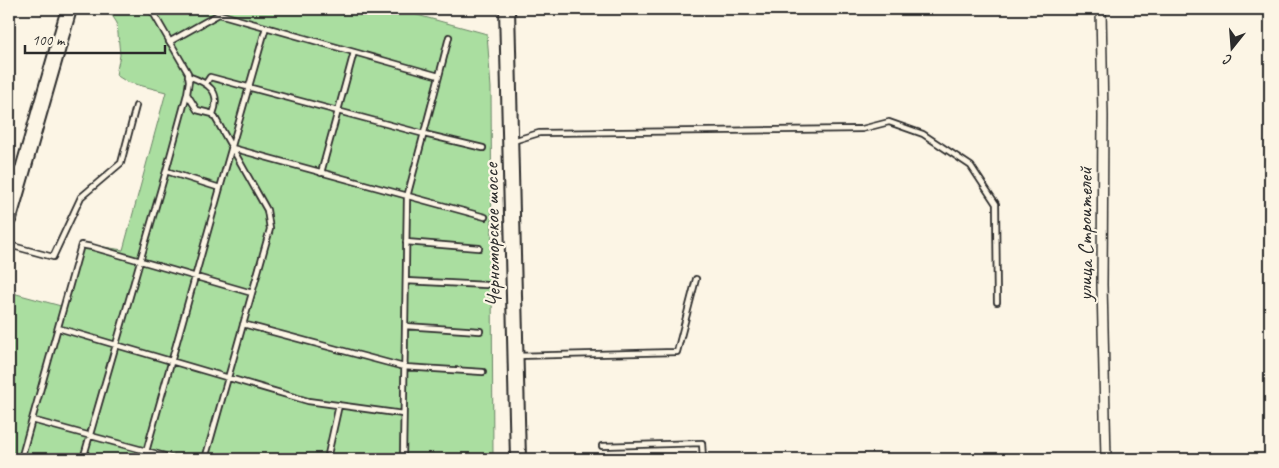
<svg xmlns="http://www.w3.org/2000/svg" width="1279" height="468" font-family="Caveat,sans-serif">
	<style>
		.green { fill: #aadea0; stroke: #6a8466 }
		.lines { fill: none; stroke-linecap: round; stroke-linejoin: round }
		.lane-casing { stroke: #2b2b2b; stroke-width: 8 }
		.street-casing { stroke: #2b2b2b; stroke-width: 12 }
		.secondary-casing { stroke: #2b2b2b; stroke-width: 18 }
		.lane { stroke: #fcf5e5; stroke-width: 4.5 }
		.street { stroke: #fcf5e5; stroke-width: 9 }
		.secondary { stroke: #fcf5e5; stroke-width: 14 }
		.labels { text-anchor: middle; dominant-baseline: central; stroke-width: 4.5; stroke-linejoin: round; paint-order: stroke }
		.street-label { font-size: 21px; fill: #2b2b2b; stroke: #fcf5e5 }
	</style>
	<rect width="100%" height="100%" fill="#fcf5e5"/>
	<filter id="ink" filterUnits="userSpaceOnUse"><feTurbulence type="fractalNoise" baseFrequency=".02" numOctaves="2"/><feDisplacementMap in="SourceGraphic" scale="10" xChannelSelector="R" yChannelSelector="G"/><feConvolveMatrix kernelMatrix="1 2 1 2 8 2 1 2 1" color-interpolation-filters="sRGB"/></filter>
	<g filter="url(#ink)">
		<path class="green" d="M108,9H395L487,34L491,88L493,459H9V292L61,306L79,243L123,250L166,92L127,82L116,75L120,55L117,23Z"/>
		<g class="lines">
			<g class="lane-casing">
				<path id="lane" d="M169,42L219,14L439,76L449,37
					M188,76C208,83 222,91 213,114
					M206,83L210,77L424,134L483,148
					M187,94L166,171L220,188L266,27
					M513,141L539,133L862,129L889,122L923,134L971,166L996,204L997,302
					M232,148L485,217
					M9,169L19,172
					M321,173L354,52
					M406,242L479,248
					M9,245L53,257L81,197L121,163L136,106
					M406,281L486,285
					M243,324L404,367L483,372
					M405,326L480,331
					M58,328L308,401L403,414
					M516,356L677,352L696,279
					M32,420L176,459
					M602,446L702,443L703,459
					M21,459L81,245L92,247L252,293L270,229L267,210L213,114L197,110L187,94L189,81L188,73L151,9
					M83,459L166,171
					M144,459L220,188
					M205,459L252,293
					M327,459L339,405
					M403,459L407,197L439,76"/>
			</g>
			<g class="street-casing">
				<path id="street" d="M1101,9L1103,116L1102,285L1106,459"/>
			</g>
			<g class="secondary-casing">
				<path id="secondary" d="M507,9L518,459
					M9,218L69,9"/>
			</g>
			<use href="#lane" class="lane"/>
			<use href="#street" class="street"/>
			<use href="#secondary" class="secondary"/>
		</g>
	</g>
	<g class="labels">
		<g class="street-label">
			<text transform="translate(1085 234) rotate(-90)">улица Строителей</text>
			<text transform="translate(492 235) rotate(-91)">Черноморское шоссе</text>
		</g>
	</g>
	<rect width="1279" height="468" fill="none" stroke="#fcf5e5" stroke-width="30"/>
	<rect x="15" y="15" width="1249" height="438" fill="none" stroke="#2b2b2b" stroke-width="2" filter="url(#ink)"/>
	<g transform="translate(1232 48) rotate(197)" stroke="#fcf5e5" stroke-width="4" paint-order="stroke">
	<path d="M0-4L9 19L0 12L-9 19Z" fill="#2b2b2b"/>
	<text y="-8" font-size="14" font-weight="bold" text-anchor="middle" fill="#2b2b2b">С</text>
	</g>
	<path d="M25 45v8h140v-8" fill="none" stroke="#2b2b2b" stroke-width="2.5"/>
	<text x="32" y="45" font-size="15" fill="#2b2b2b" stroke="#fcf5e5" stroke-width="4" paint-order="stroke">100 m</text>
</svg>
